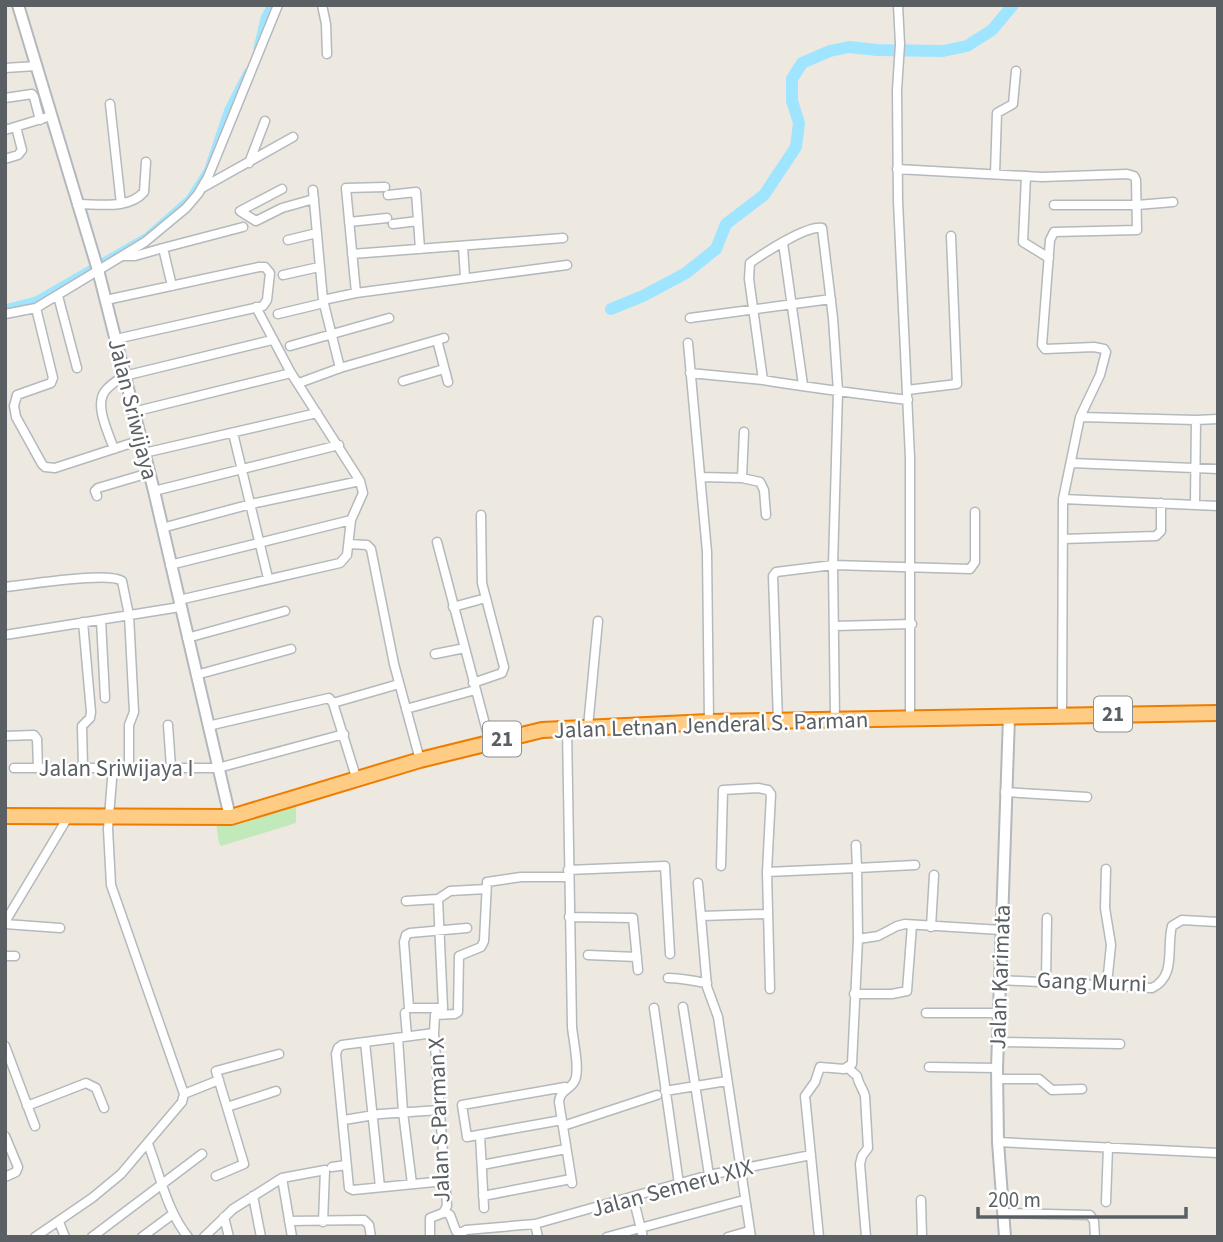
<svg xmlns="http://www.w3.org/2000/svg" width="1223" height="1242" font-family="'Source Sans 3',sans-serif">
	<style>
		.green { fill: #c1e9ba }
		.lines { fill: none; stroke-linecap: round; stroke-linejoin: round }
		.canal { stroke: #9fe5ff; stroke-width: 7 }
		.river { stroke: #9fe5ff; stroke-width: 12 }
		.street-casing { stroke: #b3b9bd; stroke-width: 11 }
		.secondary-casing { stroke: #b2b8bd; stroke-width: 14 }
		.highway-casing { stroke: #ee7c00; stroke-width: 18 }
		.street { stroke: #fff; stroke-width: 8 }
		.secondary { stroke: #fff; stroke-width: 10 }
		.highway { stroke: #ffcc86; stroke-width: 14 }
		.labels { text-anchor: middle; dominant-baseline: central; stroke-width: 5; stroke-linejoin: round; paint-order: stroke }
		.shield { fill: #fff; stroke: #8b8f92; stroke-width: 2 }
		.shield-label { font-size: 21px; font-weight: bold; fill: #595f63 }
		.street-label { font-size: 23px; fill: #595f63; stroke: #fff }
	</style>
	<rect width="100%" height="100%" fill="#eee9e0"/>
	<path class="green" d="M296,798V823L221,846L219,843L215,817Z"/>
	<g class="lines">
		<path class="canal" d="M257,48L264,18L271,5
			M5,308L36,300L147,236L189,199L207,171L228,109L247,72"/>
		<path class="river" d="M611,309L643,296L686,273L716,249L726,224L764,195L796,147L799,123L792,101V79L802,63L830,51L849,47L877,50L943,51L967,46L992,30L1013,5"/>
		<g class="street-casing">
			<path id="street" d="M322,5L326,24L327,54
				M898,5L900,44L897,90L898,201L910,458V719
				M5,68L36,66
				M5,98L32,94L34,97L40,120
				M110,104L121,204
				M5,130L51,116
				M5,159L18,155L22,150L16,127
				M249,163L265,121
				M897,169L1042,177L1127,174L1134,176L1136,180L1137,230L1054,232L1050,240L1042,345L1045,349L1094,347L1104,349L1106,352L1100,375L1080,417L1063,499L1062,715
				M995,174L997,113L1013,104L1016,71
				M1026,176L1023,242L1049,258
				M202,188L293,137
				M282,189L240,211L256,221L282,208L314,199
				M313,190L323,300L340,368
				M388,195L416,192L420,249
				M77,204C99,204 128,210 144,192L146,162
				M1054,205H1137L1173,202
				M349,222L387,218
				M393,224L418,221
				M288,240L317,233
				M783,243L803,385
				M463,246L465,278
				M352,254L563,238
				M124,256H135L163,248
				M283,275L319,267
				M172,286L163,248L243,227
				M356,293L567,265
				M58,296L77,368
				M106,300L259,267H265L270,273L267,300L263,306L116,339
				M323,300L356,293L346,188L385,187
				M36,308L53,378L51,383L17,395L14,406L16,417L42,464L45,467L55,468L141,440
				M5,314L36,308L145,242L186,208L198,194L208,177L278,5
				M278,314L324,303
				M690,318L831,299
				M437,340L448,382
				M688,343L707,552L709,722
				M290,346L389,318
				M690,373L763,380
				M403,381L444,369
				M299,383L340,368L444,338
				M907,390L957,384L951,236
				M133,412L291,373
				M1080,417L1196,420L1195,503
				M1196,420L1218,419
				M233,433L268,578
				M114,449C109,434 93,404 106,390C111,384 118,380 124,376L272,340
				M144,453L317,413
				M1071,463L1218,469
				M701,477L742,478L760,482L764,490L766,515
				M742,478L744,432
				M154,491L339,445
				M97,496L95,491L98,488L149,473
				M1063,499L1218,506
				M162,528L251,504L360,481
				M1063,539L1156,536L1161,531V503
				M437,542L490,743
				M349,544L367,545L371,549L394,664L420,760
				M170,565L351,520
				M5,587C26,585 108,571 122,581L129,615L134,712L129,725V767
				M179,600L340,563L347,555L351,520L363,493L360,481L291,373L256,307
				M453,607L486,598
				M101,620L105,698
				M83,622L91,712L90,718L82,726L83,767
				M834,626L912,624
				M5,635L180,607
				M187,638L285,611
				M435,654L465,648
				M196,675L291,649
				M473,683L502,673L504,667L482,583L481,515
				M333,703L399,684
				M406,709L475,690
				M835,720L833,565L838,391L833,318L822,228C807,225 764,253 750,263L749,279L763,380C811,388 860,394 908,400
				M778,721L773,576L776,572L833,565L970,569L975,562V512
				M168,725L171,767
				M208,726L329,698L333,703L357,780
				M588,727L598,621
				M567,728L572,1027C573,1039 580,1069 575,1080C571,1090 560,1089 559,1102L572,1183
				M5,736L34,735L37,739L38,768
				M14,768H218L344,734
				M1005,792L1087,797
				M856,845L857,868L915,865
				M721,866L723,790L758,788L768,790L771,794L767,872
				M1106,869L1105,908L1111,945L1107,984
				M568,870L665,866L670,954
				M698,883L707,987L718,1017L751,1237
				M406,901L438,899
				M701,916L767,914
				M569,917L633,918L638,970
				M5,922L68,817
				M5,924L60,928
				M931,927L934,875
				M467,928L410,933L406,935L404,942L409,1008H443L438,899L450,891L486,889
				M858,939L878,936L897,926L905,924L1001,930
				M588,955L637,957
				M5,956H15
				M668,978C682,978 693,981 707,983
				M1000,980L1152,988C1177,976 1166,947 1172,926L1182,920L1218,922
				M1046,981L1047,918
				M770,989L767,872L857,868L858,939L852,1064L844,1069L820,1067L815,1082L805,1096L819,1237
				M854,994H892L907,991L912,925
				M683,1007L709,1175
				M654,1008L679,1184
				M405,1013L407,1036
				M926,1013H999
				M434,1033L342,1045L338,1048L336,1054L349,1188L353,1190L445,1181
				M398,1038L403,1112L412,1184
				M365,1042L380,1187
				M998,1042L1120,1044
				M5,1046L35,1126
				M929,1067L997,1068
				M848,1068L857,1076C859,1086 863,1088 865,1096L868,1148L862,1156L860,1164L866,1237
				M998,1079H1039L1052,1090L1082,1089
				M665,1091L727,1081
				M184,1094L219,1080
				M27,1106L86,1083L96,1088L104,1108
				M227,1107L276,1091
				M344,1120L380,1114L440,1110
				M562,1120L467,1137L462,1105L565,1087
				M563,1126L657,1095
				M480,1135L484,1208
				M5,1136L18,1167L16,1172L5,1177
				M998,1142L1218,1153
				M148,1144C160,1175 167,1211 188,1237
				M482,1165L566,1149
				M332,1167L346,1165
				M216,1176L244,1164L216,1071L279,1054
				M282,1178L292,1237
				M253,1196L261,1237
				M483,1196L571,1179
				M633,1197L643,1237
				M921,1200L922,1237
				M1106,1202L1108,1147
				M445,1212L450,1215L456,1231L461,1233
				M1003,1213L1090,1215L1094,1221L1095,1237
				M224,1217L229,1237
				M289,1221L364,1220L369,1225L371,1237
				M59,1222L65,1237
				M535,1224L538,1237
				M35,1237L92,1198L121,1174L182,1102L184,1094L111,885L108,829L113,767
				M92,1237L202,1154
				M142,1237L173,1214
				M204,1237L233,1209L282,1178L325,1170L323,1222
				M430,1237V1218L443,1213L447,1206L434,1033L435,1015L455,1014L458,1012L459,956L481,947L484,941L487,882L521,877H568
				M460,1237L461,1233L466,1230L535,1224L709,1175L811,1155
				M607,1237L744,1200
				M728,1237L749,1231"/>
		</g>
		<g class="secondary-casing">
			<path id="secondary" d="M18,5L98,270L154,491L230,817
				M1005,1237L998,1142L997,1068L1009,717"/>
		</g>
		<g class="highway-casing">
			<path id="highway" d="M5,816L231,817L420,760L542,730L709,722L1218,713"/>
		</g>
		<use href="#street" class="street"/>
		<use href="#secondary" class="secondary"/>
		<use href="#highway" class="highway"/>
	</g>
	<g class="labels">
		<g class="shield">
			<rect x="1094" y="696.5" width="38" height="35" rx="5"/>
			<rect x="483" y="721.5" width="38" height="35" rx="5"/>
		</g>
		<g class="shield-label">
			<text x="1113" y="714">21</text>
			<text x="502" y="739">21</text>
		</g>
		<g class="street-label">
			<text transform="translate(133 409) rotate(76)">Jalan Sriwijaya</text>
			<text transform="translate(711 725) rotate(-2)">Jalan Letnan Jenderal S. Parman</text>
			<text x="116" y="768">Jalan Sriwijaya I</text>
			<text transform="translate(1000 977) rotate(-88)">Jalan Karimata</text>
			<text transform="translate(1092 982) rotate(2)">Gang Murni</text>
			<text transform="translate(439 1120) rotate(-92)">Jalan S Parman X</text>
			<text transform="translate(672 1188) rotate(-15)">Jalan Semeru XIX</text>
		</g>
	</g>
	<rect width="1223" height="1242" fill="none" stroke="#595f63" stroke-width="14"/>
	<path d="M978 1207v10h208v-10" fill="none" stroke="#595f63" stroke-width="3.5"/>
	<text x="988" y="1207" font-size="21" fill="#595f63" stroke="#ffffff" stroke-width="5" paint-order="stroke">200 m</text>
</svg>
